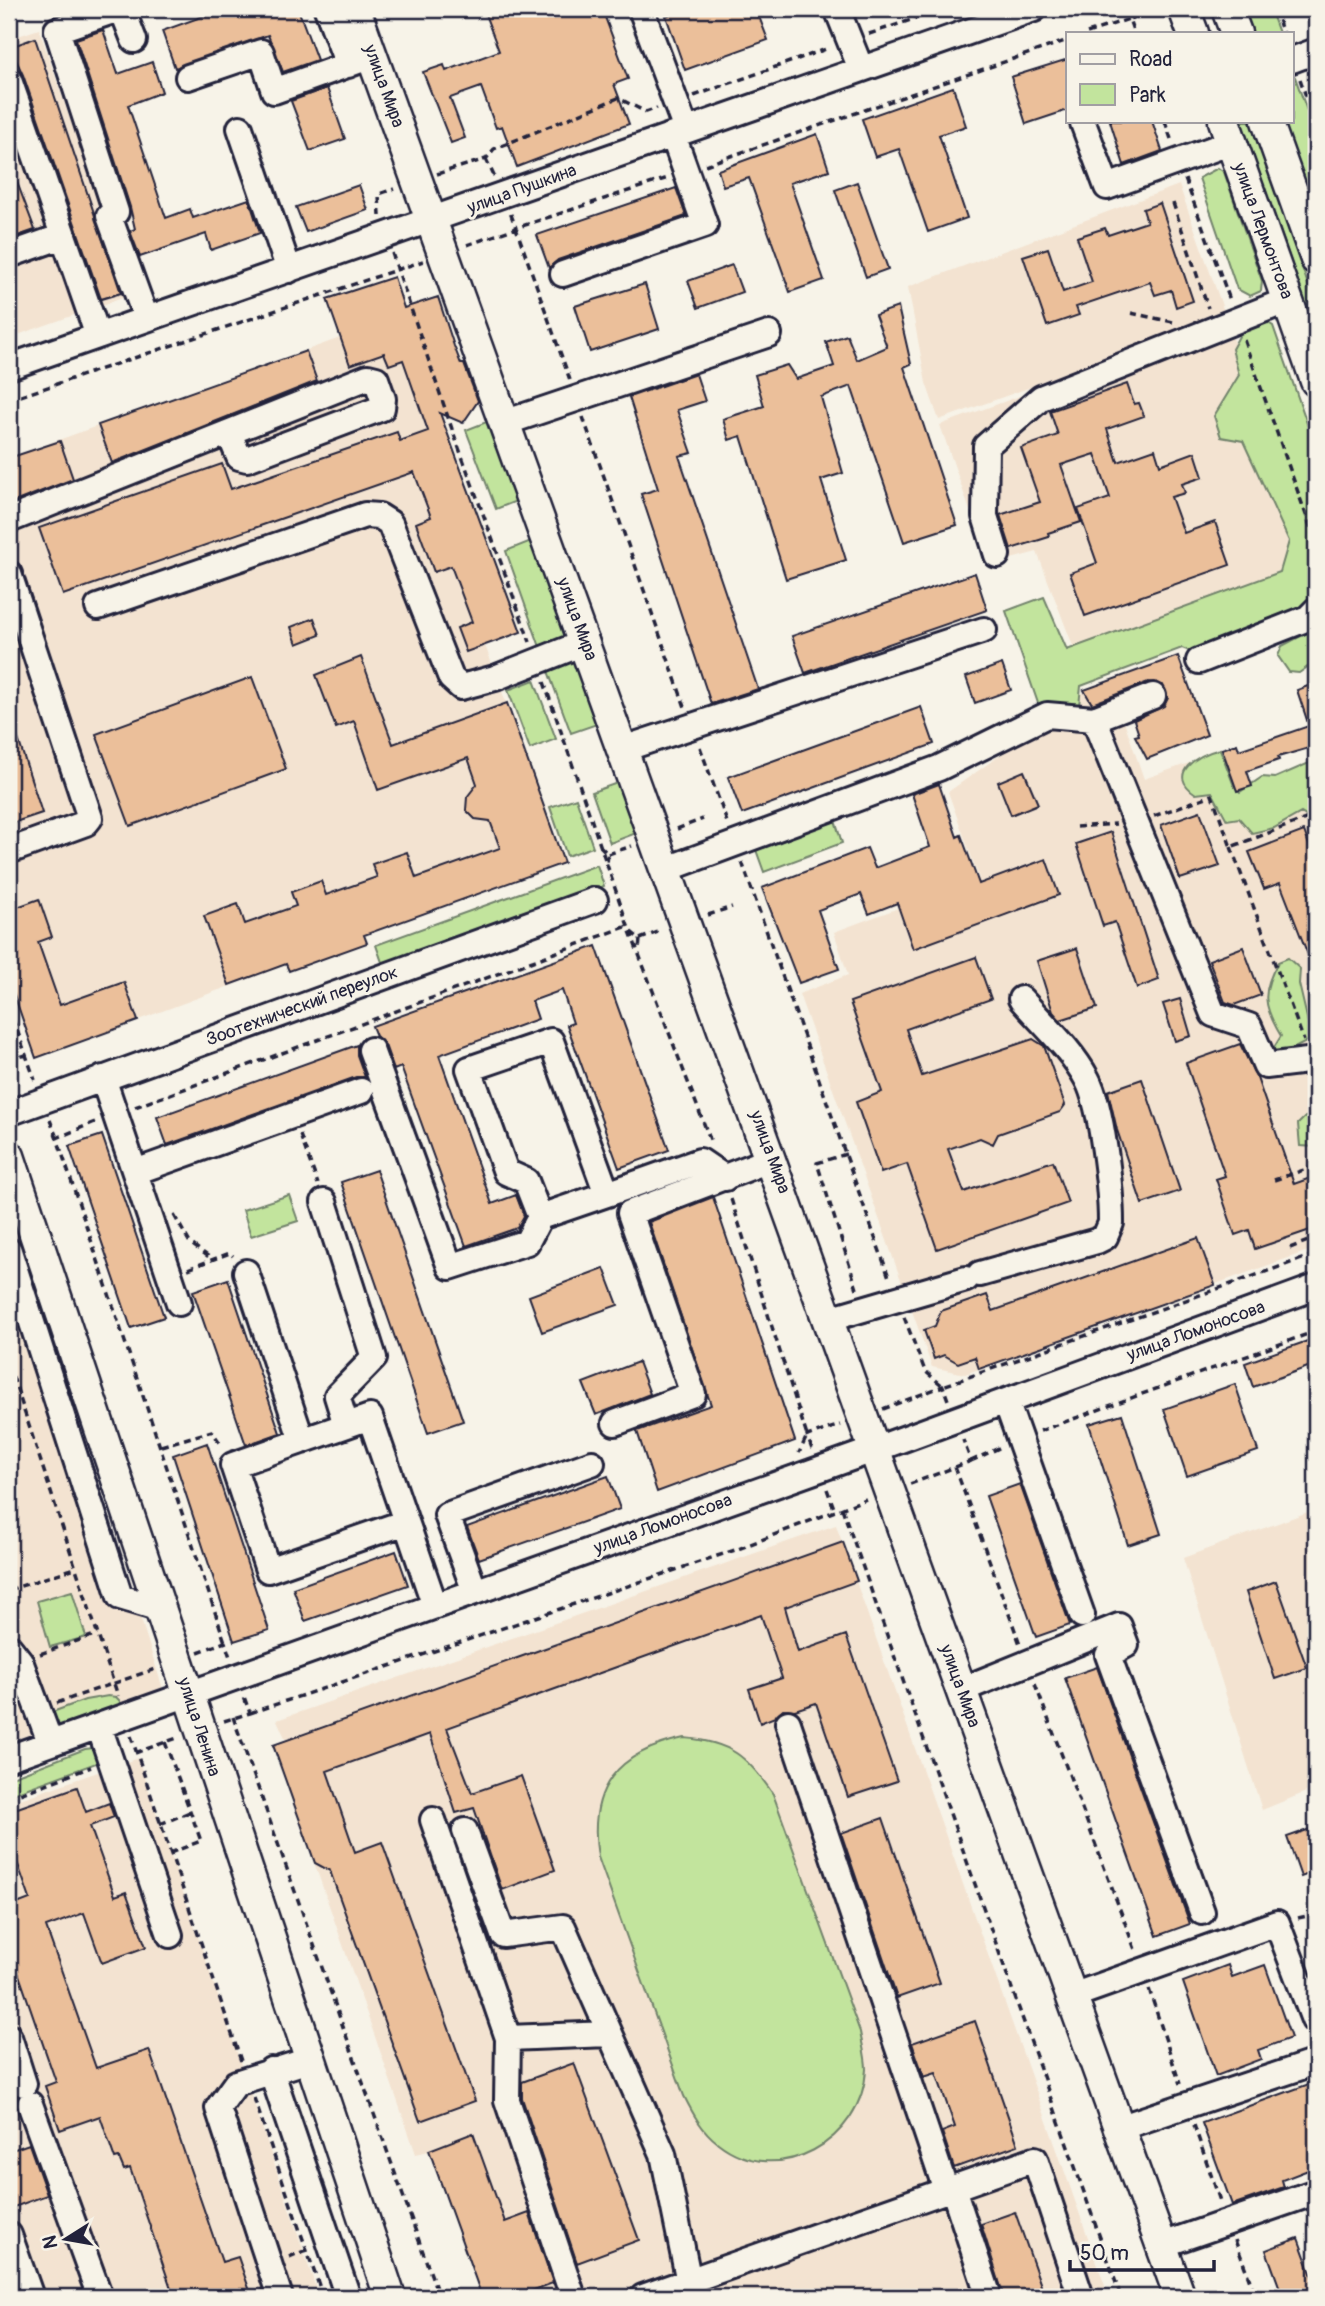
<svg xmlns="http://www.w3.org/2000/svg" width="1325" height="2306" font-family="Pangolin,sans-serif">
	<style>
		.built { fill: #f3e3d1 }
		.green { fill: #c2e49d; stroke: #72836c; stroke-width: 2 }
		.building { fill: #ebbf9a; stroke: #22223b; stroke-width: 2 }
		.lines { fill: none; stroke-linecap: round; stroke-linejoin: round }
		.minor-casing { stroke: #22223b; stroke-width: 30 }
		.major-casing { stroke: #22223b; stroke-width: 35 }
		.path { stroke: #22223b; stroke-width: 3.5; stroke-dasharray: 7 5; stroke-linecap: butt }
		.minor { stroke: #f7f3e8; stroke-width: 24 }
		.major { stroke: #f7f3e8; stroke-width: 30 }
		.labels { text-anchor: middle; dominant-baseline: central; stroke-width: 6; stroke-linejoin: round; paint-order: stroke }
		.street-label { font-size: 18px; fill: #22223b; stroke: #f7f3e8 }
	</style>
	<rect width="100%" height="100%" fill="#f7f3e8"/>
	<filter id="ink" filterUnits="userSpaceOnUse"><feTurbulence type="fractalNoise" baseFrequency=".0143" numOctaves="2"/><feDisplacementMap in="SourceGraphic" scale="14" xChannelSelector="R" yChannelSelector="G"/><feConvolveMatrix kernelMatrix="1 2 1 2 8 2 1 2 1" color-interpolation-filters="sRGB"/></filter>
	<g filter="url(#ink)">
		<path class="built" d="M39,29L131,295L9,338V39Z
			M1179,185L1226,317L939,420L926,383L908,287Z
			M394,277L444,425L485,645L564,863L364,935L367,943L289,971L286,965L36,1058L9,980V458L340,338L327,299Z
			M1227,321L1316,576L1081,667L1037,552L989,565L940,425Z
			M1149,666L1164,707L1124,721L1144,779L1217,753L1235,796L1316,808V1248L965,1374L932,1367L799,994L848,975L834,932L979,878L948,792L1019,742L1039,711Z
			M9,1204L164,1692L9,1754Z
			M1316,1509V1788L1262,1810L1183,1558Z
			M836,1525L1109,2297H482L429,2151L416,2154L273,1745L286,1740L277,1720Z
			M138,1758L319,2297H9V1803Z"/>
		<path class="green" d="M1240,9H1270L1279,33H1248Z
			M1292,75L1295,77L1316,136V224L1280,121H1292Z
			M1241,121H1250L1316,307V332Z
			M1218,168L1224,172L1262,281L1261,291L1250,296L1237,289L1199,178Z
			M1265,321L1273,326L1316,449V602L1192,652L1182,648L1081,686L1079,706H1039L1006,611L1044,597L1067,650L1280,572L1289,541L1243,441L1221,437L1214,416L1239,375L1232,349L1244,327Z
			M489,421L519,500L496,509L466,430Z
			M536,539L570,636L540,647L506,551Z
			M1316,628V661L1299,673L1289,672L1278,656L1282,646Z
			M577,660L600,723L571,733L548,671Z
			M534,680L556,739L530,749L508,690Z
			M1220,749L1234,786L1240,792L1262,777L1275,778L1316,760V834L1312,820L1301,813L1274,828L1252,833L1239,818L1227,820L1212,792L1196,794C1165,774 1197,755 1220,749Z
			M620,782L639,832L610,843L592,792Z
			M576,798L593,847L567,856L550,807Z
			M834,817L842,843L764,872L755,847Z
			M597,865L604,886L383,965L376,945Z
			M1288,958L1300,969L1299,984L1312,1039L1277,1057L1272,1051L1281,1036C1263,1006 1261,992 1278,962Z
			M1316,1113V1147L1300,1146L1298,1124L1305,1117Z
			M289,1195L298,1221L251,1236L243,1210Z
			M72,1591L86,1637L50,1647L37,1601Z
			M108,1696L116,1697L120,1701L118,1710L51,1732L47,1714L85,1700Z
			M684,1738C731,1742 747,1756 773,1794L860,2032C862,2044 866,2057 866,2069C863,2140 778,2190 718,2143C702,2131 693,2114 684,2096L598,1857C587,1788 617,1752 684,1738Z
			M94,1748L99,1762L9,1795V1778L85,1749Z"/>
		<path class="building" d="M223,9H298L317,60L283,72L268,35L175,68L162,31Z
			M483,9H602L628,79L614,84L629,124L517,167L502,126L496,128L481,87L450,98L465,138L451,143L423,72L444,65L446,71L499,51Z
			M685,9H756L768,40L685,70L666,16Z
			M103,30L118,74L152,62L162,92L128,105L166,218L190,209L193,218L249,199L260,233L211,250L206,234L140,257L130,231L135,229L130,207L76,39Z
			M35,38L121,293L101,299L23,75L10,47Z
			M1068,59V110L1026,124L1011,77Z
			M953,87L966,126L939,135L967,218L928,232L899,149L875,157L862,119Z
			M327,88L345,139L310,151L291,101Z
			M1110,121H1152L1162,151L1124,165Z
			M817,134L829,170L790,183L824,280L790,292L749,178L723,186L718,170Z
			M9,161L35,230L9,239Z
			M857,182L888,269L866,277L835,190Z
			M359,185L368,210L306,232L296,207Z
			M676,188L686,216L558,260L549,268L537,235Z
			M1160,203L1193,301L1176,307L1171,290L1155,295L1150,282L1076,307L1079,315L1047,326L1023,256L1048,248L1063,292L1092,282L1077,237L1105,228L1108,235L1147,222L1143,209Z
			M732,265L742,292L698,308L688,281Z
			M394,277L404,308L438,297L454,346L461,364H464L478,401L463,423L440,413L521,632L466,652L457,628L472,622L451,566L434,572L416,523L431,517L414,472L63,595L39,528L222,464L231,489L397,432L400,441L428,431L403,360L389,365L384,353L350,365L327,299Z
			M645,284L659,329L590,352L575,306Z
			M898,307L911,364L904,367L957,525L904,542L851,386L821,397L843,473L821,480L846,560L786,579L741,436L729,440L723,419L764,406L755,375L787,365L796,379L834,366L826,342L847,335L857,360L887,347L875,315Z
			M306,351L317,381L112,463L98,425Z
			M696,374L705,401L677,410L692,453L679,456L758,689L711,704L641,494L658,489L629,397Z
			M1127,384L1134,404L1139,403L1144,416L1107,429L1118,462L1155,449L1160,465L1195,452L1203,477L1182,484L1185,493L1171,497L1184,533L1215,522L1230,565L1085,616L1070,573L1097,563L1078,509L1110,498L1095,454L1061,465L1081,522L1048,533L1049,537L1011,549L1000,515L1040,502L1021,448L1058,435L1050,411Z
			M60,441L73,479L9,504V458Z
			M975,573L987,610L805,673L792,636Z
			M314,618L320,635L297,644L291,627Z
			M1178,656L1207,735L1147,759L1135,736L1139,735L1134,720L1164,706L1168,698L1163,685L1148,682L1092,704L1084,690Z
			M361,657L393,744L507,703L564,863L364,935L367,943L289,971L286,964L229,985L204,916L238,904L245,924L296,906L291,892L321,881L326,895L377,877L372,864L407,852L416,878L500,848L490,821L475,819L466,810L467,797L477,784L468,758L378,790L354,721L336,728L316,675Z
			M1002,664L1011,690L975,703L966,677Z
			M252,677L286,769L130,826L96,734Z
			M1316,683V746L1278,757L1279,760L1247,771L1252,786L1237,791L1222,749L1237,744L1239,750L1309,726L1297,690Z
			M921,707L934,744L742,814L728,777Z
			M12,720L42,813L9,824V721Z
			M1024,771L1038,804L1011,815L998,782Z
			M939,784L957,837L961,835L979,884L1046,859L1059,895L913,949L897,903L869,914L861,894L818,910L839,969L799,983L762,888L867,848L875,868L930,847L912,794Z
			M1200,811L1220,866L1180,879L1161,825Z
			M1304,831L1316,864L1315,973L1280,883L1264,889L1249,852Z
			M1111,832L1159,980L1137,988L1115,922L1103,926L1076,844Z
			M39,899L52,937L38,942L60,1005L124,982L138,1021L36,1058L9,980V910Z
			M596,946L669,1150L619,1168L567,1025L573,1023L562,990L532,1001L538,1019L439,1055L492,1204L516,1195L524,1216L517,1228L466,1246L401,1067L394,1070L385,1045L376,1036L372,1026Z
			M1243,947L1261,995L1234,1005L1225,1002L1209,960Z
			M1077,948L1097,1008L1060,1020L1053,1012L1037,961Z
			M976,957L991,999L906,1029L922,1076L1033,1039L1044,1046L1065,1105L1060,1112L998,1134L993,1144L980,1138L948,1149L964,1192L1053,1161L1068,1203L937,1249L907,1164L881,1173L856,1102L882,1092L850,1002Z
			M1180,999L1191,1036L1175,1041L1163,1004Z
			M1240,1044L1257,1078L1294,1184L1316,1176V1228L1255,1249L1249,1230L1235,1235L1216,1179L1225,1176L1186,1063Z
			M357,1045V1055L365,1077H356L167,1145L157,1117Z
			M1142,1079L1180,1191L1142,1204L1117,1130L1108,1091Z
			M102,1135L164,1317L131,1328L69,1146Z
			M376,1170L463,1421L428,1433L341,1182Z
			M713,1197L795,1441L657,1492L637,1431L711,1405L649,1222Z
			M1198,1238L1215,1285L979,1369L975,1357L958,1363L944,1355L934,1359L924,1330L935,1326L941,1311L987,1295L993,1311Z
			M604,1268L618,1305L542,1332L529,1296Z
			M228,1279L280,1433L246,1445L193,1291Z
			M1316,1338V1364L1253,1387L1245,1363Z
			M638,1362L650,1394L596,1415L583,1383Z
			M1235,1384L1258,1451L1187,1476L1164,1409Z
			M1122,1414L1161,1534L1128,1545L1089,1424Z
			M207,1443L269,1630L234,1641L173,1455Z
			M608,1476L620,1509L479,1559L467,1527Z
			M1020,1484L1070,1625L1036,1637L986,1496Z
			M843,1542L857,1581L785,1607L798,1652L846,1635L897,1781L848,1797L816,1703L795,1710L783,1709L775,1717L760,1723L749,1689L782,1678L761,1615L447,1728L472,1793L521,1776L555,1870L502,1890L474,1808L456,1813L430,1734L327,1771L355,1852L382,1842L475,2101L420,2121L330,1871L315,1863L273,1745Z
			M396,1551L408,1585L305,1621L293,1588Z
			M1276,1581L1307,1668L1275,1679L1246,1592Z
			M1097,1667L1190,1924L1157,1936L1065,1678Z
			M77,1787L86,1812L109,1803L114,1817L90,1826L115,1896L126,1892L146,1947L102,1963L84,1913L46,1927L96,2068L149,2050L222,2262L238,2257L252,2297H174L130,2168L124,2170L119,2158L115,2159L100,2116L60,2130L45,2086L56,2082L9,1946V1907L30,1899L15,1856L9,1858V1811Z
			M883,1818L940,1983L897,1998L841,1833Z
			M1316,1827V1871L1301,1877L1287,1837Z
			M1228,1965L1232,1977L1265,1965L1291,2038L1258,2050L1261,2059L1216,2076L1183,1982Z
			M975,2021L1018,2145L954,2168L942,2132L955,2127L936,2073L924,2077L912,2043Z
			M574,2063L639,2240L577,2263L522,2098V2082Z
			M1309,2084L1316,2104V2167L1282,2180L1284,2187L1232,2205L1202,2123Z
			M473,2133L505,2222L529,2213L553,2283L515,2297H482L429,2150Z
			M29,2144L47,2195L14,2207L9,2193V2151Z
			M1015,2212L1045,2297H1004L981,2224Z
			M1298,2238L1316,2287V2297H1283L1266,2250Z"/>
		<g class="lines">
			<g class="minor-casing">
				<path id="minor" d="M119,9L57,30L116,212L109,216L146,318
					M122,9L134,40
					M327,9L348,65
					M641,9L686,130
					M837,9L861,69
					M1292,60L1316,51
					M188,77L261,52L274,91L372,56
					M9,80L98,336
					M1083,123L1107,187L1232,142
					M240,128L289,270
					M9,255L63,236
					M563,274L705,225L673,135
					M9,367L1034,9
					M507,422L769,334
					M9,520L368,377L376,379L383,399L382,408L247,459L239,457L229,433
					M997,555L985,516L986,446L1041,398L1288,300
					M9,574L90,818L86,823L9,851
					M98,607L365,515L379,516L390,523L451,678L461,687L495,678L586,642
					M1199,661L1308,618L1316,610
					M1094,719L1213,1014L1249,1026L1266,1066L1316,1060
					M623,749L984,630
					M667,869L939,768L1047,715L1094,719L1153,696
					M371,1050L450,1267L527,1242L540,1217
					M103,1078L179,1303
					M9,1113L595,900
					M135,1172L361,1091
					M607,1194L540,1217L526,1181L506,1172L469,1069L551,1041L607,1194L700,1161L725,1178
					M324,1202L374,1358L337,1396L346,1425
					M9,1251L120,1597L160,1609
					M246,1272L302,1441
					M980,1274L1097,1241L1105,1237L1111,1223C1111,1189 1102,1107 1087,1079C1071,1049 1043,1024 1021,999
					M829,1319L966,1279
					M1006,1401L1082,1615
					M615,1423L693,1394L630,1213L772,1159
					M406,1522L268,1570L233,1465L370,1417L435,1606
					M475,1592L447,1515L592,1463
					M9,1647L20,1661L50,1742
					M961,1690L1119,1626L1126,1645L1108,1655L1202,1912
					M788,1723L946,2190
					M99,1726L170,1935
					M9,1758L876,1449L1316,1287
					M433,1820L508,2038
					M465,1831L503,1935L563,1927L663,2154L692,2297
					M1072,1996L1277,1923L1314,2020
					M9,2037L24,2084
					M271,2070L348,2297
					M30,2104L100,2297
					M1119,2128L1316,2062
					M953,2188L989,2297
					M9,2235L31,2297
					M1162,2245L1316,2192
					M280,2297L218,2108L236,2083L309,2060
					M573,2297L507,2100L508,2038L609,2034
					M643,2297L1035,2159L1081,2297"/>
			</g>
			<g class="major-casing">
				<path id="major" d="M355,9L1180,2297
					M1184,9L1193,33
					M1227,9L1236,33
					M1224,121L1316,381
					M1267,121L1316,259
					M9,1156L390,2297"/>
			</g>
			<path class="path" d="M1125,9L1129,19L1160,9
				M1274,9L1283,33
				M1087,33L1129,19L1134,33
				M869,34L944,9
				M1300,79L1316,125
				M694,96L829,48
				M1165,121L1172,142
				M486,159L494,176
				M705,165L1068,40
				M437,174L486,159L494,149L618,98L646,112L657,108
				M1185,179L1230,300
				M1173,203L1208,308
				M380,216L379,194L394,189
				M467,245L516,228L510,212
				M392,253L452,429L530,642
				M1131,313L1173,322
				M1244,340L1316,543
				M570,380L516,228L668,178
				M9,400L423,261
				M583,417L685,707
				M544,682L628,926L711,1142
				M700,747L728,825
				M1154,816L1212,795L1231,847L1308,818L1316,839
				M1076,827L1116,824
				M677,829L703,819
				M600,846L608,854L607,863
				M1231,847L1304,1041
				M608,854L632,846
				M742,862L890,1280
				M708,915L732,907
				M631,932L640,939L639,951
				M640,939L661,931
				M9,1008L35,1080
				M9,1060L26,1055
				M135,1107L628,926
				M50,1120L57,1138
				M95,1122L57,1138L225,1642
				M300,1135L318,1184
				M846,1154L817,1163L857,1289
				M1274,1180L1316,1166
				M731,1199L807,1436L799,1453
				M174,1215L190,1243L213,1260
				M1290,1248L1316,1238
				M188,1269L230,1253L233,1256
				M904,1317L925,1371L943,1386L1316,1254
				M9,1365L118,1696
				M883,1409L943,1386L948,1400
				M1040,1431L1316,1331
				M161,1446L212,1431L222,1446
				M812,1449L807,1436L840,1425
				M971,1461L1001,1447
				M955,1467L1020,1644
				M910,1484L971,1461L963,1440
				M827,1489L835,1511
				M842,1508L1121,2297
				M9,1590L75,1568
				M198,1652L225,1642L230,1657
				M40,1654L97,1634
				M1035,1684L1136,1952
				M57,1703L155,1669
				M250,1713L738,1549L866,1499
				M233,1717L439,2297
				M9,1721L20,1716
				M224,1721L250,1713L244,1697
				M131,1736L241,2061
				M165,1742L201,1841L170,1853
				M135,1753L177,1738
				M9,1798L91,1767
				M160,1824L190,1812
				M1298,1918L1316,1914
				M1149,1989L1180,2084
				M254,2098L323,2297
				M1194,2125L1221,2204
				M1235,2240L1256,2297
				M289,2257L307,2250
				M305,2297L321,2291
				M415,2297L436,2290"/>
			<use href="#minor" class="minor"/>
			<use href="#major" class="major"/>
		</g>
	</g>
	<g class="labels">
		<g class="street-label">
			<text transform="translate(384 86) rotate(70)">улица Мира</text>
			<text transform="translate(522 189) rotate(-20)">улица Пушкина</text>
			<text transform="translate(1263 231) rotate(70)">улица Лермонтова</text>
			<text transform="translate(577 619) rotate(70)">улица Мира</text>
			<text transform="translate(302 1006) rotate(-20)">Зоотехнический переулок</text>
			<text transform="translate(770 1152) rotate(70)">улица Мира</text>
			<text transform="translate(1196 1331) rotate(-20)">улица Ломоносова</text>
			<text transform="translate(663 1524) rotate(-20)">улица Ломоносова</text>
			<text transform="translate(960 1686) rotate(70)">улица Мира</text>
			<text transform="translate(199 1727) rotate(72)">улица Ленина</text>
		</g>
	</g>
	<rect width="1325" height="2306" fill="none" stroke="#f7f3e8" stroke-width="35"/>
	<rect x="18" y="18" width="1290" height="2271" fill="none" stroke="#22223b" stroke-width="2.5" filter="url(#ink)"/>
	<rect x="1066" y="32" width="228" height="91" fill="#f7f3e8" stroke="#a29fa3" stroke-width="2"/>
	<rect x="1080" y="54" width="35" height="10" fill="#f7f3e8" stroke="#a29fa3" stroke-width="2"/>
	<text x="1129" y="66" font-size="21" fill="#22223b">Road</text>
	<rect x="1080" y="84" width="35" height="21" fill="#c2e49d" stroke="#a29fa3" stroke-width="2"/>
	<text x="1129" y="102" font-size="21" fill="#22223b">Park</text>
	<g transform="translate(66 2239) rotate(259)" stroke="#f7f3e8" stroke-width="5" paint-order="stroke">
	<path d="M0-5L12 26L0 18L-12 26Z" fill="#22223b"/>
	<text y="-10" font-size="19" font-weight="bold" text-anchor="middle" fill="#22223b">N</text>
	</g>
	<path d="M1070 2260v10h144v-10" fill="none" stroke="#22223b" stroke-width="3.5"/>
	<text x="1080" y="2260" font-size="21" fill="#22223b" stroke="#f7f3e8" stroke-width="5" paint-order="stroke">50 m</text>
</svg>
